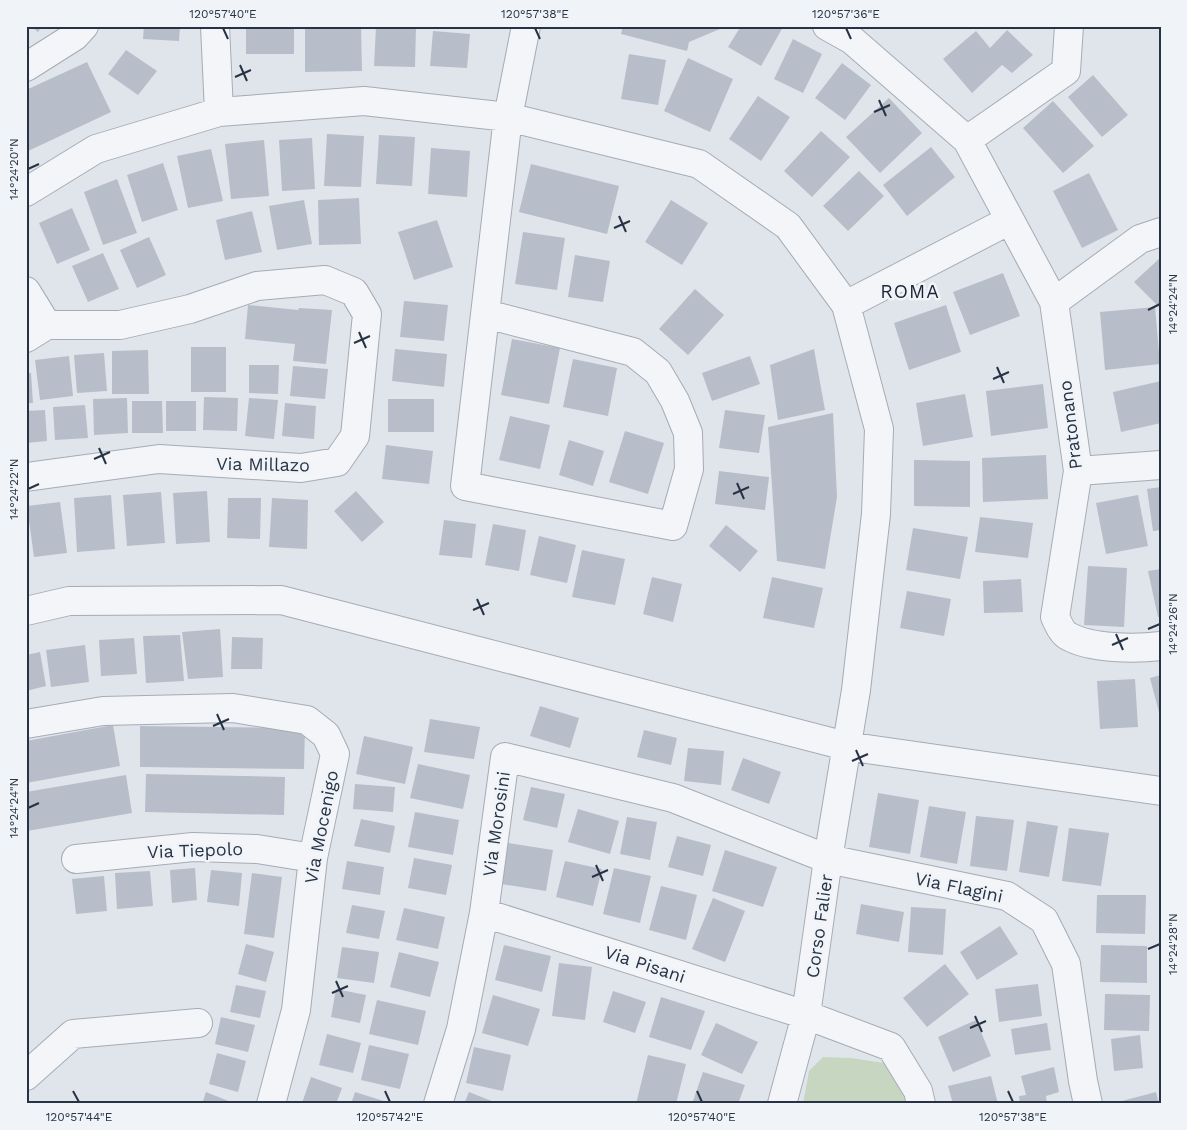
<svg xmlns="http://www.w3.org/2000/svg" width="1187" height="1130" font-family="'Work Sans',sans-serif">
	<style>
		.green { fill: #c7d6c0 }
		.building { fill: #b7bec9 }
		.lines { fill: none; stroke-linecap: round; stroke-linejoin: round }
		.minor-casing { stroke: #a5acb6; stroke-width: 30 }
		.minor { stroke: #f3f5f8; stroke-width: 28 }
		.ticks { fill: none; stroke: #273344; stroke-width: 2 }
		.labels { text-anchor: middle; dominant-baseline: central; stroke-width: 5; stroke-linejoin: round; paint-order: stroke }
		.street-label { font-size: 18px; fill: #273344; stroke: #f0f4f8 }
		.neighbourhood-label { font-size: 19px; letter-spacing: 1px; fill: #192435; stroke: #f0f4f8 }
		.neatline { fill: none; stroke: #273344; stroke-width: 2 }
		.ticks-label { font-size: 12px; text-anchor: middle; fill: #273344 }
	</style>
	<rect width="100%" height="100%" fill="#e0e5eb"/>
	<path class="green" d="M823,1057L851,1058L884,1063L906,1088L910,1104H803L809,1071Z"/>
	<path class="building" d="M31,26H42L38,32Z
		M144,26H180L179,41L143,39Z
		M246,26H294V54H246Z
		M305,26H361L362,71L305,72Z
		M623,26H727L689,42L687,51L621,34Z
		M741,26L783,27L761,66L728,47Z
		M376,27H416L415,67L374,66Z
		M1007,30L1033,55L1012,73L1002,65L972,93L943,59L976,31L990,48Z
		M433,31L470,34L467,68L430,66Z
		M793,39L822,54L803,93L774,79Z
		M126,50L157,71L138,95L108,74Z
		M629,54L666,60L658,105L621,99Z
		M688,58L733,79L710,132L664,111Z
		M87,62L111,112L26,152V90Z
		M842,63L871,85L845,120L815,98Z
		M1093,75L1128,115L1102,137L1068,97Z
		M758,96L790,117L761,161L729,139Z
		M889,98L922,133L880,173L846,137Z
		M1053,101L1094,146L1063,173L1023,128Z
		M821,131L850,157L812,197L784,171Z
		M327,134L364,136L361,187L324,186Z
		M379,135L415,137L412,186L376,184Z
		M312,138L315,189L282,191L279,140Z
		M264,140L269,196L231,199L225,144Z
		M931,147L955,177L907,216L883,185Z
		M431,148L470,151L467,197L428,194Z
		M211,149L223,201L188,208L177,156Z
		M163,163L178,210L142,222L127,175Z
		M531,164L619,186L607,234L519,212Z
		M859,171L884,196L848,231L823,206Z
		M1089,173L1118,230L1082,248L1053,191Z
		M117,179L137,233L103,245L84,192Z
		M359,198L361,244L319,245L318,200Z
		M304,200L312,244L277,250L269,206Z
		M671,200L708,223L682,265L645,242Z
		M72,208L90,250L57,264L39,223Z
		M252,211L262,252L225,260L216,220Z
		M437,220L453,267L414,280L398,232Z
		M523,232L565,238L557,290L515,284Z
		M149,237L166,275L137,288L120,250Z
		M103,253L119,289L88,302L72,266Z
		M575,255L610,261L603,302L568,297Z
		M1161,257V309L1134,282Z
		M1003,273L1020,316L970,335L953,292Z
		M695,289L724,315L688,355L659,329Z
		M404,301L448,305L444,341L400,337Z
		M248,305L298,310L299,308L332,310L326,364L293,361L295,344L245,339Z
		M946,305L961,352L909,370L894,323Z
		M1155,307L1160,364L1105,370L1100,312Z
		M512,339L560,348L549,404L501,395Z
		M191,347H226V392H191Z
		M395,349L447,354L444,387L392,381Z
		M814,349L825,410L778,420L770,365Z
		M148,350L149,394H112V351Z
		M104,353L107,391L77,393L74,355Z
		M69,356L73,396L40,400L35,360Z
		M750,356L760,384L712,401L702,373Z
		M573,359L617,368L608,416L563,407Z
		M249,365H279L278,394L249,393Z
		M293,366L328,369L325,399L290,396Z
		M26,373H31L33,403H26Z
		M1161,381V423L1121,432L1113,392Z
		M1043,384L1048,428L991,436L986,391Z
		M965,394L973,437L923,446L916,403Z
		M204,397L238,398L237,431L203,430Z
		M127,398L128,433L94,435L93,399Z
		M249,398L278,400L274,439L245,436Z
		M388,399H434V432H388Z
		M132,401H162L163,433H132Z
		M166,401H196V431H166Z
		M285,403L316,406L314,439L282,436Z
		M85,405L88,438L55,440L53,407Z
		M45,410L47,441L26,443V411Z
		M725,410L765,415L759,453L719,448Z
		M833,413L837,497L825,569L777,561L768,427Z
		M510,416L550,425L540,469L499,460Z
		M625,431L664,443L648,494L609,482Z
		M569,440L604,451L593,486L559,475Z
		M386,445L433,451L429,484L382,479Z
		M1046,455L1048,499L983,502L982,458Z
		M914,460L970,461V507L914,506Z
		M719,471L769,477L765,510L715,504Z
		M1161,487V530L1153,531L1147,489Z
		M207,491L210,542L176,544L173,493Z
		M356,491L384,522L362,542L334,511Z
		M161,492L165,543L127,546L123,495Z
		M111,495L115,549L77,552L74,498Z
		M1138,495L1148,546L1106,554L1096,503Z
		M228,498H261L260,539L227,538Z
		M272,498L308,500L307,549L269,547Z
		M60,502L67,553L34,557L27,506Z
		M980,517L1033,523L1028,558L975,552Z
		M444,520L476,524L472,558L439,555Z
		M493,524L526,530L519,571L485,565Z
		M726,525L758,551L740,572L709,546Z
		M913,528L968,537L960,579L906,570Z
		M539,536L576,545L567,583L530,575Z
		M582,550L625,559L615,605L572,597Z
		M1088,566L1127,568L1124,627L1084,625Z
		M1161,569V617H1158L1148,571Z
		M652,577L682,584L673,622L643,614Z
		M772,577L823,588L814,628L763,618Z
		M1021,579L1023,612L984,613L983,581Z
		M907,591L951,599L944,636L900,628Z
		M220,629L223,677L188,679L182,632Z
		M180,635L184,681L146,683L143,636Z
		M232,637L263,638L262,669H231Z
		M134,638L137,674L101,676L99,640Z
		M85,645L89,682L51,687L46,650Z
		M40,652L46,686L26,691V655Z
		M1161,675V716H1160L1150,678Z
		M1135,679L1138,727L1100,729L1097,681Z
		M540,706L579,718L570,748L530,736Z
		M430,719L480,727L474,759L424,752Z
		M113,725L120,766L26,783V741Z
		M140,726L305,728L304,769L140,767Z
		M644,730L677,738L671,765L637,757Z
		M364,736L413,747L405,784L356,774Z
		M688,748L724,751L721,785L684,781Z
		M743,758L781,772L769,804L731,790Z
		M418,764L470,775L463,809L410,798Z
		M146,774L285,777L284,815L145,812Z
		M126,775L132,813L27,831L26,792Z
		M355,784L395,787L393,812L353,809Z
		M531,787L565,794L557,828L523,820Z
		M878,793L919,800L910,854L869,847Z
		M929,806L966,812L957,864L920,857Z
		M578,809L619,821L610,854L568,842Z
		M415,812L459,820L453,855L408,847Z
		M976,816L1014,820L1007,871L970,866Z
		M627,817L657,822L650,860L620,854Z
		M361,819L395,826L390,853L354,846Z
		M1027,821L1058,826L1049,877L1019,872Z
		M1069,828L1109,833L1101,886L1062,881Z
		M677,836L711,845L703,876L668,867Z
		M508,843L553,850L546,891L501,884Z
		M725,850L777,867L763,907L712,891Z
		M414,858L452,865L446,895L408,888Z
		M347,861L384,867L380,895L342,889Z
		M565,861L602,869L593,906L556,897Z
		M195,868L197,900L172,903L170,870Z
		M614,868L651,876L640,923L603,914Z
		M211,870L242,873L239,906L207,902Z
		M150,871L153,906L117,909L115,873Z
		M252,873L282,877L274,938L244,934Z
		M104,876L107,911L76,914L72,879Z
		M661,886L697,895L686,940L649,930Z
		M1097,895H1146L1145,934L1096,933Z
		M713,898L745,911L725,962L692,949Z
		M861,904L904,912L899,942L856,934Z
		M352,905L385,911L379,939L346,933Z
		M911,907L946,909L943,955L908,952Z
		M404,908L445,917L438,949L396,940Z
		M1000,926L1018,954L977,980L960,952Z
		M246,944L274,952L266,982L238,974Z
		M504,945L551,956L542,992L495,980Z
		M1101,945L1147,946V983L1100,982Z
		M342,947L379,952L374,983L337,978Z
		M399,952L439,962L430,997L390,987Z
		M559,963L592,967L585,1020L552,1016Z
		M945,964L969,994L927,1027L903,998Z
		M1038,984L1042,1016L999,1022L995,989Z
		M236,985L266,991L260,1018L230,1012Z
		M336,989L366,995L360,1023L331,1017Z
		M613,991L646,1002L635,1033L603,1022Z
		M1105,994L1150,995L1149,1031L1104,1030Z
		M493,995L540,1009L528,1046L482,1033Z
		M661,997L705,1011L691,1050L649,1037Z
		M377,1000L426,1011L418,1045L369,1034Z
		M221,1017L255,1025L248,1052L215,1044Z
		M976,1020L991,1056L953,1072L938,1037Z
		M716,1023L758,1042L742,1074L701,1055Z
		M1047,1023L1051,1050L1015,1055L1011,1029Z
		M327,1034L361,1043L353,1073L319,1065Z
		M1140,1035L1143,1068L1114,1071L1111,1039Z
		M369,1045L409,1054L400,1089L361,1080Z
		M474,1047L511,1055L503,1091L466,1083Z
		M217,1053L246,1061L238,1092L209,1084Z
		M648,1055L686,1064L676,1104H636Z
		M1054,1067L1059,1092L1046,1096L1047,1104H1020L1019,1096L1026,1095L1021,1076Z
		M703,1072L745,1085L738,1104H692Z
		M991,1076L998,1104H953L948,1086Z
		M311,1077L342,1088L336,1104L302,1103Z
		M206,1092L236,1104H202Z
		M355,1092L390,1103V1104H351Z
		M469,1092L499,1104H464Z
		M1156,1092L1159,1104H1119L1118,1102Z"/>
	<g class="lines">
		<g class="minor-casing">
			<path id="minor" d="M215,26L219,112
				M827,26L852,40L967,140L1054,302L1078,471L1055,617C1058,623 1062,633 1068,636C1091,649 1135,649 1161,646
				M26,67L75,36L84,26
				M967,140L1066,71L1069,26
				M26,192L96,149L219,112L364,101L508,117L699,164L788,226L846,305L879,429L876,514L856,690L828,859L806,1015L782,1104
				M26,291L47,325
				M1054,302L1140,239L1161,232
				M846,305L1010,220
				M486,314L633,352L658,372L675,401L688,433L689,469L673,526L465,486L508,117L526,26
				M26,338L47,325H120L190,309L257,286L325,280L354,292L367,314L355,436L337,462L301,468L159,459L26,477
				M1078,471L1161,465
				M26,611L69,601L281,600L846,746L1161,791
				M26,724L103,711L233,708L307,720L326,735L335,754L313,858L296,1010L271,1104
				M76,859L193,847L257,849L313,858
				M484,913L806,1015L891,1047L918,1091L921,1104
				M26,1076L73,1034L198,1023
				M438,1104L461,1029L484,913L505,757L673,798L828,859L1007,896L1044,920L1066,964L1083,1081L1088,1104"/>
		</g>
		<use href="#minor" class="minor"/>
	</g>
	<path class="ticks" d="M223,28L228,39M535,28L540,39M846,28L851,39M240,65L247,81M235,77L251,70M879,100L886,116M874,112L890,105M28,169L39,164M619,216L626,232M614,228L630,221M1148,310L1160,304M359,332L366,348M354,343L370,336M997,367L1004,383M993,379L1009,372M99,448L106,464M94,459L110,452M737,483L744,499M28,489L39,484M733,494L749,487M477,599L484,615M473,610L489,603M1148,629L1160,624M1116,634L1123,650M1112,645L1128,638M217,714L224,730M213,726L229,719M856,750L863,766M852,761L868,754M28,808L39,803M596,865L603,881M592,877L608,870M1148,949L1160,944M336,981L343,997M332,993L348,986M975,1016L982,1032M970,1028L986,1021M73,1091L79,1102M385,1091L390,1102M697,1091L702,1102M1008,1091L1013,1102"/>
	<g class="labels">
		<g class="street-label">
			<text transform="translate(1070 425) rotate(-97)">Pratonano</text>
			<text transform="translate(263 464) rotate(1)">Via Millazo</text>
			<text transform="translate(496 824) rotate(-82)">Via Morosini</text>
			<text transform="translate(321 827) rotate(-79)">Via Mocenigo</text>
			<text transform="translate(195 850) rotate(-2)">Via Tiepolo</text>
			<text transform="translate(959 887) rotate(12)">Via Flagini</text>
			<text transform="translate(819 926) rotate(-82)">Corso Falier</text>
			<text transform="translate(645 964) rotate(18)">Via Pisani</text>
		</g>
		<g class="neighbourhood-label">
			<text x="910" y="291">ROMA</text>
		</g>
	</g>
	<rect width="1187" height="1130" fill="none" stroke="#f0f4f8" stroke-width="55"/>
	<rect x="28" y="28" width="1132" height="1074" class="neatline"/>
	<g class="ticks-label">
		<text x="223" y="18">120°57'40"E</text>
		<text x="535" y="18">120°57'38"E</text>
		<text x="846" y="18">120°57'36"E</text>
		<text transform="translate(14 169) rotate(-90)" y="4">14°24'20"N</text>
		<text transform="translate(1173 304) rotate(-90)" y="4">14°24'24"N</text>
		<text transform="translate(14 489) rotate(-90)" y="4">14°24'22"N</text>
		<text transform="translate(1173 624) rotate(-90)" y="4">14°24'26"N</text>
		<text transform="translate(14 808) rotate(-90)" y="4">14°24'24"N</text>
		<text transform="translate(1173 944) rotate(-90)" y="4">14°24'28"N</text>
		<text x="79" y="1121">120°57'44"E</text>
		<text x="390" y="1121">120°57'42"E</text>
		<text x="702" y="1121">120°57'40"E</text>
		<text x="1013" y="1121">120°57'38"E</text>
	</g>
</svg>
